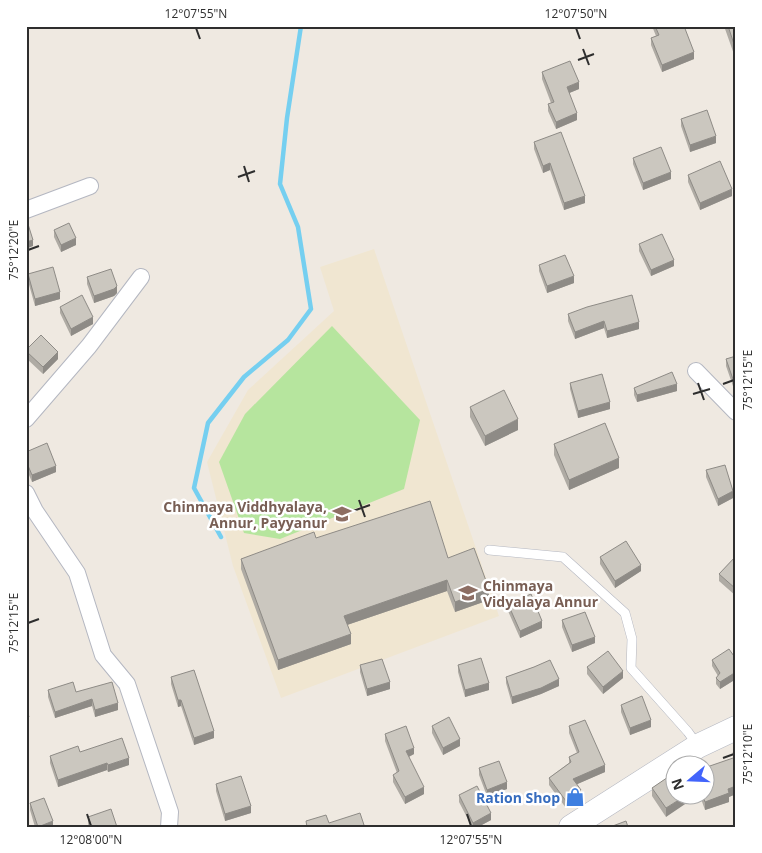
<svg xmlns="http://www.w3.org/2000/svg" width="762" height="853" font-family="'Open Sans',sans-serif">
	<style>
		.education { fill: #f0e6d1 }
		.green { fill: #b6e59e }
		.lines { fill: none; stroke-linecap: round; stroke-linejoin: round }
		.stream { stroke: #75cff0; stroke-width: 4.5 }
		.service-casing { stroke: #b4b7c1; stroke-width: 10 }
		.minor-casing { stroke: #b4b7c1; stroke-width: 18 }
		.secondary-casing { stroke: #b4b7c1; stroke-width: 25 }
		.service { stroke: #fff; stroke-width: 9 }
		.minor { stroke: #fff; stroke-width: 16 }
		.secondary { stroke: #fff; stroke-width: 24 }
		.wall { fill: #afaba4 }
		.shaded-wall { fill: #8e8b86 }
		.building { fill: #cbc7bf; stroke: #8e8b86 }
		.ticks { fill: none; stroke: #2e2e2e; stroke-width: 2 }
		.labels { text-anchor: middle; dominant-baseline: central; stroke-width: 5; stroke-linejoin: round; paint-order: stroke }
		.education-label { font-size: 14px; font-weight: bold; fill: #785e54; stroke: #fff; text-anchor: end }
		.shop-label { font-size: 14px; font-weight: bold; fill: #366cbe; stroke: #fff; text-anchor: end }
		.neatline { fill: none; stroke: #2e2e2e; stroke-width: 2 }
		.ticks-label { font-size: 12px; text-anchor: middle; fill: #2e2e2e }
	</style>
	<rect width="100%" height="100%" fill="#efe9e1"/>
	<path class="education" d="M374,249L499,616L281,698L233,566L207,462L248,390L334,311L320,267Z"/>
	<path class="green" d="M332,326L420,420L404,489L280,539L244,533L219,462L245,414Z"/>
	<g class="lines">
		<path class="stream" d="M221,537L194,488L208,423L244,377L288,340L311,309L298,227L280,184L287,118L301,26"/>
		<g class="service-casing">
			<path id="service" d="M489,550L563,557L625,613L632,639L631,668L688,732L698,746"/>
		</g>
		<g class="minor-casing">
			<path id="minor" d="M26,210L90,186
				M696,371L736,412
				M26,419L89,346L141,277
				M26,493L35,511L77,573L103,655L127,684L170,812L169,827"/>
		</g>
		<g class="secondary-casing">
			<path id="secondary" d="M571,827L698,746L736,728"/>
		</g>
		<use href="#service" class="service"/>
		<use href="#minor" class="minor"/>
		<use href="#secondary" class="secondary"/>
	</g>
	<path class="wall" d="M652,26H684L694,59L662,72L651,45V38L656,36Z
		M724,26H736V60Z
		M542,72L579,89L569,93L577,120L556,129L548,111V104L551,103L542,79Z
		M681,119L716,143L690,152L681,126Z
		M534,142L585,203L564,210L550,170L543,173L534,149Z
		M633,158L671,179L643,190L633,164Z
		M688,175L732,196L700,210L688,182Z
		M54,230L76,245L61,252L54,237Z
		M639,244L674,266L651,276L639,251Z
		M539,265L574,283L547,293L539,271Z
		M28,274L60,299L35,306L28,281Z
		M87,277L117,293L114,296L94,303L87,284Z
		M60,307L93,324L71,336L60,313Z
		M568,314L639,329L607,338L604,328L575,339L568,321Z
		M26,350L58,359L43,374L26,358Z
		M736,356V392H735L726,366V359Z
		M570,383L610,409L578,418L570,389Z
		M634,388L677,391L637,402L634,395Z
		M470,407L518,430L485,446L470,417Z
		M554,444L619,468L569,490L554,455Z
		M26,452L56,472L32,482L26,468Z
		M706,470L733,498L718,506L706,477Z
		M316,538L448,558L489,600L455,612L447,591L347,625L351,644L278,670L241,569V559Z
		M736,556V596L719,581V574Z
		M600,557L641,571L615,588L600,564Z
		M508,604L542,628L520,638L508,611Z
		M562,620L595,643L572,652L562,627Z
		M736,659V679L720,689L716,684V678L718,676L712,666V660Z
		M360,665L390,689L367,696L360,672Z
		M458,665L489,690L465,697L458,672Z
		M534,667L559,686L541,694L512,704L506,683V677Z
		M587,667L623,678L603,694L587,674Z
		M171,677L214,738L194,745L181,706L178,707L171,684Z
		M48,690L76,692L118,710L95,717L92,706L55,718L48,697Z
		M621,705L651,727L630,735L621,712Z
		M432,726L460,746L443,755L432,733Z
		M569,726L605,772L577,784L581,797L566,808L549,785V778L569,763V757L577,753L569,733Z
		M385,734L414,754L409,757L424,794L405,804L393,782V775L397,773L385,741Z
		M736,751V794L729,797V802L705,810L700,796H704L733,758V752Z
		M80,752L129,765L108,772L107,770L58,787L50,763V756Z
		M479,768L507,789L487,796L479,775Z
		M674,773L666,817L652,796V788Z
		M216,784L251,813L225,821L216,791Z
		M459,795L491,820L478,827H472L459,802Z
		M30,803L53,827H35L30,810Z
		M88,817L117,827H89L88,824Z"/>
	<path class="shaded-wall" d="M694,52V59L662,72V65Z
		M579,82V89L567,94V87Z
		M577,113V120L556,129V122Z
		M716,136V143L690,152V145Z
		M550,163V170L543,173V166Z
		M671,172V179L643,190V183Z
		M732,189V196L700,210V203Z
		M585,196V203L564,210V203Z
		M76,238V245L61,252V245Z
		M33,240V246L26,249V242Z
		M674,260V266L651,276V270Z
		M574,276V283L547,293V286Z
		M117,286V293L114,296L94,303V296Z
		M60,292V299L35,306V299Z
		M93,317V324L71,336V329Z
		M604,321V328L575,339V332Z
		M639,322V329L607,338V331Z
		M58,352V359L43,374V367Z
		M677,384V391L637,402V395Z
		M610,402V409L578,418V411Z
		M518,419V430L485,446V436Z
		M619,458V468L569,490V480Z
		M56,466V472L32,482V475Z
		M733,491V498L718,506V499Z
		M641,565V571L615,588V581Z
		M447,580V591L344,626V616Z
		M489,589V600L455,612V602Z
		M542,621V628L520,638V631Z
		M351,634V644L278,670V660Z
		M595,637V643L572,652V645Z
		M623,671V678L603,694V687Z
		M736,672V679L720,689V682Z
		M559,679V686L541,694L512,704V697Z
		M390,682V689L367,696V689Z
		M489,683V690L465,697V690Z
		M92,699V706L55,718V712Z
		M178,700H181V706L178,707Z
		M118,703V710L95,717V710Z
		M29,717V724L26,725V718Z
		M651,720V727L630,735V728Z
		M214,731V738L194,745V738Z
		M460,739V746L443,755V748Z
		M414,748V754L406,758V751Z
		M129,758V765L108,772V765Z
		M107,763V770L58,787V780Z
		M605,765V772L573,786V779Z
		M507,782V789L487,796V790Z
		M736,786V794L729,797V802L705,810V802L728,789Z
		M424,787V794L405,804V797Z
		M581,790V797L566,808V801Z
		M685,796H697L666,817V808Z
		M251,806V813L225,821V814Z
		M491,813V820L478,827H473V823Z
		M53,821V827H38Z"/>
	<path class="building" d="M655,26H684L694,52L662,65L651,38L659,35Z
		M728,26H736V50Z
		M570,61L579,82L567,87L577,113L556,122L548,104L554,102L542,72Z
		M707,110L716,136L690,145L681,119Z
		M561,132L585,196L564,203L550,163L543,166L534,142Z
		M661,147L671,172L643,183L633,158Z
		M720,161L732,189L700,203L688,175Z
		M26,221H27L33,240L26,242Z
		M69,223L76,238L61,245L54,230Z
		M662,234L674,260L651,270L639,244Z
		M565,255L574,276L547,286L539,265Z
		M53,267L60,292L35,299L28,274Z
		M111,269L117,286L114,289L94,296L87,277Z
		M82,295L93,317L71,329L60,307Z
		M632,295L639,322L607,331L604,321L575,332L568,314L587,307Z
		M41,335L58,352L43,367L26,351V350Z
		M736,356V385H735L726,359Z
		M672,372L677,384L637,395L634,388Z
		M602,374L610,402L578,411L570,383Z
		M504,390L518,419L485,436L470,407Z
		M605,423L619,458L569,480L554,444Z
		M47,443L56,466L32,475L26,461V452Z
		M725,465L733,491L718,499L706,470Z
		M430,501L448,558L474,548L489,589L455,602L447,580L344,616L351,634L278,660L241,559L314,532L316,538Z
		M626,541L641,565L615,581L600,557Z
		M736,556V589L719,574Z
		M531,594L542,621L520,631L508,604Z
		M585,612L595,637L572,645L562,620Z
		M729,649L736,659V672L720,682L716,678L720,673L712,660Z
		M608,651L623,671L603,687L587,667Z
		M481,658L489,683L465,690L458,665Z
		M382,659L390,682L367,689L360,665Z
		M550,660L559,679L541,688L512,697L506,677L534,667Z
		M194,670L214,731L194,738L181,700H178L171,677Z
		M73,682L76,692L112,682L118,703L95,710L92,699L55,712L48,690Z
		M642,696L651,720L630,728L621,705Z
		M26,707L29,717L26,718Z
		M449,717L460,739L443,748L432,726Z
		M585,720L605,765L573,779L581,790L566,801L549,778L571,762L569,757L579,752L569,726Z
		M406,726L414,748L406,751L424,787L405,797L393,775L399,771L385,734Z
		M122,738L129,758L108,765L107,763L58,780L50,756L78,746L80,752Z
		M736,751V786L728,789L729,793L705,802L703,796H704V768L736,757L733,752Z
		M499,761L507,782L487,790L479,768Z
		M674,773V796H685L666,808L652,788Z
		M241,776L251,806L225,814L216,784Z
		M477,786L491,813L473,823L459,795Z
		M44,798L53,821L38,827L30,803Z
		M111,809L117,827H92L88,817Z
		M360,813L364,825L359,827H307L306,821L326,815L329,823Z
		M626,821L628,827H610Z"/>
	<path class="ticks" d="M196,28L200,39M576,28L580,39M583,49L589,65M578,60L594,54M244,166L249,182M238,177L255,171M28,250L39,246M698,383L704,400M723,384L734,380M693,394L710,389M359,500L365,517M353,511L370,505M28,623L39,619M723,758L734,754M87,814L91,826M467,814L471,826"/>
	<defs>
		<g id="school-bare" transform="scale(1.5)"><path d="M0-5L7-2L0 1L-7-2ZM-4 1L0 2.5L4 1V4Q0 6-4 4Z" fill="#8d6e63" stroke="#fff" stroke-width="2.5" paint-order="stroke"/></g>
		<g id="shop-bare" transform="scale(1.5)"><path d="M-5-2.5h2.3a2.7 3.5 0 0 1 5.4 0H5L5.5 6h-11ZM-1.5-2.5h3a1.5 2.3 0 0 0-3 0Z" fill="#3f7fe0" stroke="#fff" stroke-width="2.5" paint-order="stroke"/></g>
	</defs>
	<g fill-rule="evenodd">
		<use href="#school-bare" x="342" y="514"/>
		<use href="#school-bare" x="468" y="593"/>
		<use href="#shop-bare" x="575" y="797"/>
	</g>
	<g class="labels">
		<g class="education-label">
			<text x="327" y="506">Chinmaya Viddhyalaya,<tspan x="327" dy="16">Annur, Payyanur</tspan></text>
			<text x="483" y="585" text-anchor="start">Chinmaya<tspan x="483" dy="16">Vidyalaya Annur</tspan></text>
		</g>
		<g class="shop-label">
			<text x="560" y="797">Ration Shop</text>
		</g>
	</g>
	<rect width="762" height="853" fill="none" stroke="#ffffff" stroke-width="55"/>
	<g transform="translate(690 780) rotate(251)"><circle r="24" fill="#ffffff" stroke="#ababab"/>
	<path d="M0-4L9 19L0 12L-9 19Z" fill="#4264fb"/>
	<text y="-8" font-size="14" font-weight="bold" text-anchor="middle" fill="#2e2e2e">N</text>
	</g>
	<rect x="28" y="28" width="706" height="798" class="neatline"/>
	<g class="ticks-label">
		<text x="196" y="18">12°07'55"N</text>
		<text x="576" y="18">12°07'50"N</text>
		<text transform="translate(14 250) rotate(-90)" y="4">75°12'20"E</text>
		<text transform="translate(748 380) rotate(-90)" y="4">75°12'15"E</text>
		<text transform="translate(14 623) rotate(-90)" y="4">75°12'15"E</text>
		<text transform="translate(748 754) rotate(-90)" y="4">75°12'10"E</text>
		<text x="91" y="844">12°08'00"N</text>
		<text x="471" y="844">12°07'55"N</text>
	</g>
</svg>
